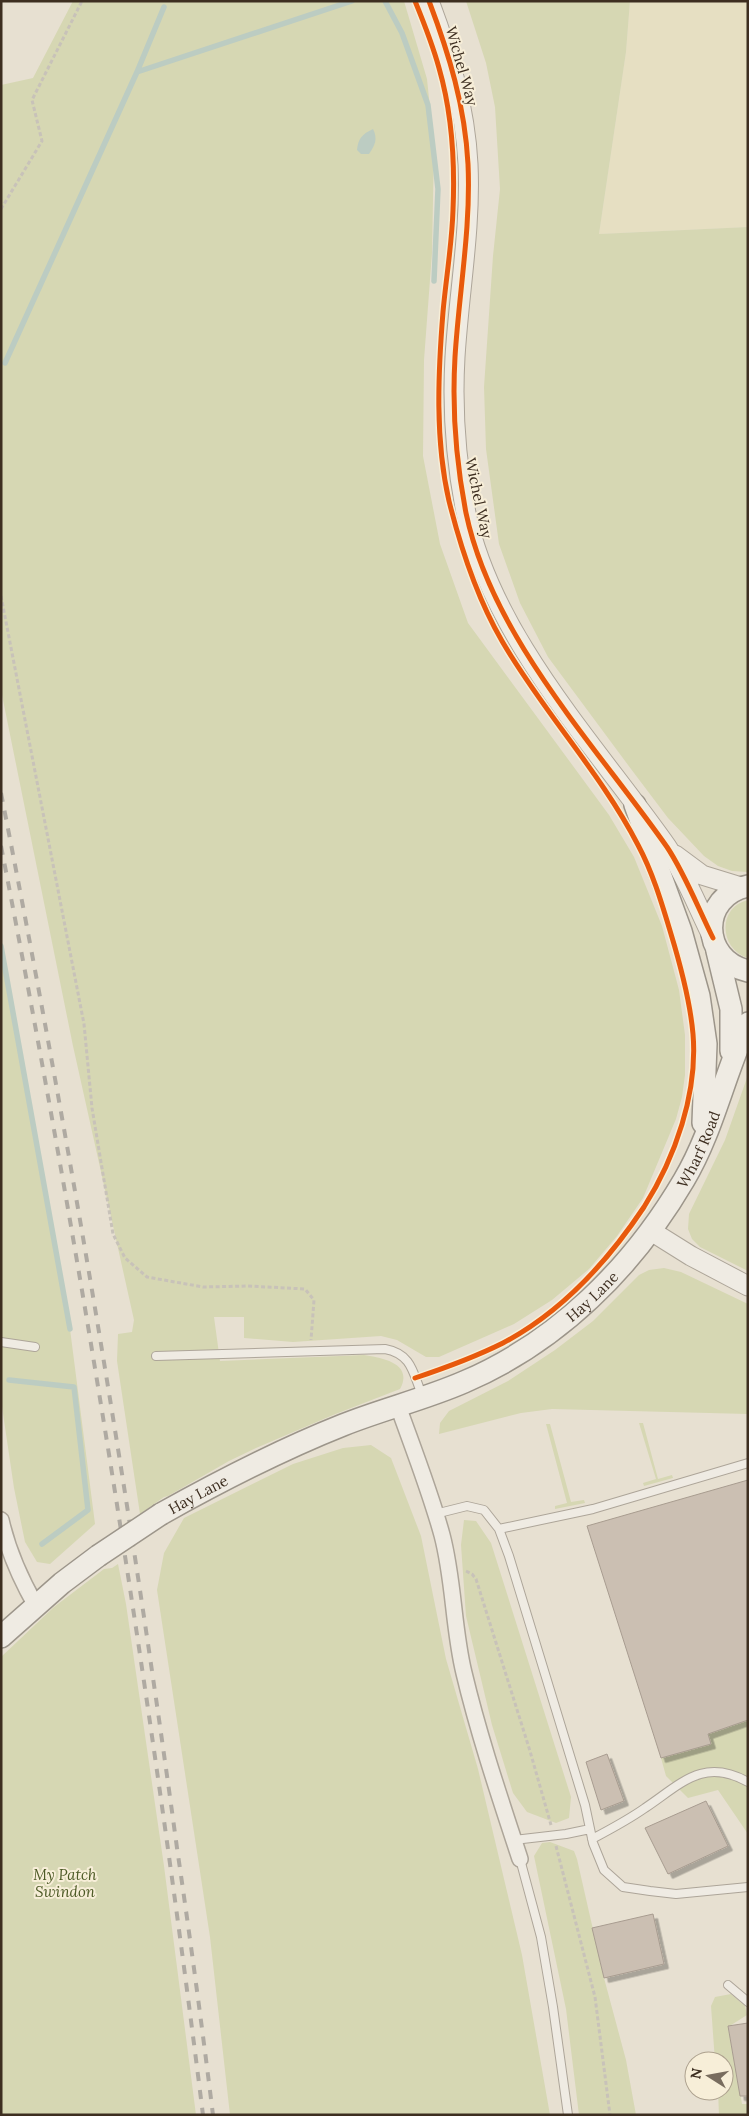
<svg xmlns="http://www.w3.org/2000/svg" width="749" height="2116" font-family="Lora,serif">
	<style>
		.farmland { fill: #e6dfc2 }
		.green { fill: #d6d7b3 }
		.water { fill: #bcccc2 }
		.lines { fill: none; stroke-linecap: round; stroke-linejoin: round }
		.stream { stroke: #bcccc2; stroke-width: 5.5 }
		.building { fill: #cbbfb2; stroke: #a89c90; filter: url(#shadow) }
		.service-casing { stroke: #ada599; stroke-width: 10 }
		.minor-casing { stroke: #ada599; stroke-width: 18 }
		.tertiary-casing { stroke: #ada599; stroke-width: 21 }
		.secondary-casing { stroke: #9c958a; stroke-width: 24 }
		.path { stroke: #c8c2b9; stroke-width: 3; stroke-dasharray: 4 2.5; stroke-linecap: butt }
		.service { stroke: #efebe3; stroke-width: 8 }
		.minor { stroke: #efebe3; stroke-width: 15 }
		.tertiary { stroke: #efebe3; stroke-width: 19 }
		.secondary { stroke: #efebe3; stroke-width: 21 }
		.rail { stroke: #afaaa2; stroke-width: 4; stroke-dasharray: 9 9; stroke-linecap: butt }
		.secondary-bridge-casing { stroke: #9c958a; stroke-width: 24; stroke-linecap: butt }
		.secondary-bridge { stroke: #efebe3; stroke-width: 21 }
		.cycleway-casing { stroke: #f7eed8; stroke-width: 8 }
		.cycleway { stroke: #e8590c; stroke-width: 5 }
		.labels { text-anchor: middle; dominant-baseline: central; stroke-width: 4; stroke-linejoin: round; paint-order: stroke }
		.street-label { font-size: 15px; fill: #3d2e20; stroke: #f7eed8 }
		.park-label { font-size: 15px; font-style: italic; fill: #4d5a26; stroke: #f7eed8 }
	</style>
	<defs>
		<filter id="shadow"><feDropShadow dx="4.5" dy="4.5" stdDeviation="0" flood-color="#0004"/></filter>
	</defs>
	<rect width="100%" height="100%" fill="#e7e0d1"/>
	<path class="farmland" d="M630,1H748V227L599,234L626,52Z"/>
	<path class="green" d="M73,1H404L427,79L434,146L432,253L424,360L423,456L440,544L468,623L609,815L634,857L662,926L679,990L685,1035V1075L682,1097L676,1119L643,1198L617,1236L589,1269L552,1300L514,1324L439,1357H426L397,1340L381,1336L293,1342L244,1338V1317H214L220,1361L364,1355C382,1358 414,1363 400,1389L333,1415L256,1448L229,1461L168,1496L164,1497L140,1514L117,1361L118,1334L132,1332L134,1320L73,1046L1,690V85L33,78Z
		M466,1H630L626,52L599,234L748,227V872L732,871L718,866L704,856L668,818L631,769L548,657L520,603L499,544L486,449L484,387L493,256L500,189L495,107L486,63Z
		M748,900V958C719,949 717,907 748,900Z
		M1,946L70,1329L95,1524L50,1564L37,1562L25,1542L14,1488L1,1400Z
		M748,1075V1271L700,1247L692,1239L688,1229L689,1214L725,1140Z
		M664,1268L681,1272L748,1304V1414L552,1409L521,1413L439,1434L440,1423L449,1411L508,1381L555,1350L593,1321L639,1275L649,1270Z
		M639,1423H643L658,1479L672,1475L673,1478L644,1486L643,1483L656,1479Z
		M546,1424H550L571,1502L584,1500L585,1503L555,1509V1506L567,1503Z
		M371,1445L391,1458L421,1536L446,1659L478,1769L522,1955L550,2115H230L210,1937L157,1590L164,1553L184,1518L293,1464L343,1448Z
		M464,1520L476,1521L491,1543L571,1797L569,1818L556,1823L527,1812L513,1793L492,1725L466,1616L461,1545Z
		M118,1564L126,1604L164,1866L196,2115H1V1657L54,1607L104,1569L112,1568Z
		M748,1720V1834L718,1790L688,1798L666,1776L661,1758L710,1744L708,1734Z
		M550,1842L574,1851L577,1859L604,1978L626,2060L636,2115H579L566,2009L534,1856L542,1843Z
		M731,1994L745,2006L747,2015L728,2027L742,2104H748V2115H719L718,2091H724V2061H715L711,2006L715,1997Z"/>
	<path class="water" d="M373,129C378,139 375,145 369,154H361L357,150C358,139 362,134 373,129Z"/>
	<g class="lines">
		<path class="stream" d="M385,1L402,33L428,105L438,189L434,281
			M137,72L352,1
			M5,363L137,72L164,7
			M1,946L70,1329
			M9,1380L74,1387L88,1510L42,1544"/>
	</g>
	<path class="building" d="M748,1480V1720L708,1734L711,1744L661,1758L587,1526Z
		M607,1754L624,1801L601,1810L586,1762Z
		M706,1801L728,1846L668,1874L645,1828Z
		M653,1914L664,1964L604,1978L592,1928Z
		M748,2023V2096H740L728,2026Z"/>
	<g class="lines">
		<g class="service-casing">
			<path id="service" d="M1,1342L35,1347
				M156,1356L385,1349C412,1354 413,1373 422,1395
				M435,1514L467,1506L484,1510L499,1529L509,1556L585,1805L593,1843L604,1870L623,1887L650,1891L676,1894L748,1887
				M499,1529L593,1509L748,1463
				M592,1839C611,1829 628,1820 645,1808C681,1784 703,1757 748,1782
				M514,1840L566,1834L590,1829
				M520,1859L541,1937L553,2007L568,2115
				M728,1985L748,2002"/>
		</g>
		<g class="minor-casing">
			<path id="minor" d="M398,1406C413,1448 430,1491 442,1535C454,1580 453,1628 464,1673C479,1736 500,1798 520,1859
				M1,1520C8,1551 20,1578 36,1606"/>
		</g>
		<g class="tertiary-casing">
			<path id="tertiary" d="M429,1C449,54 465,106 468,164C471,228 459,292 455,357C452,409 456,462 466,513C492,637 596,746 667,847C685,874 698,908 713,938
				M675,855L702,875L741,887
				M651,1231L691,1256L748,1286"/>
		</g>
		<g class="secondary-casing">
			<g id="secondary">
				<path d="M635,805L681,931L699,996L706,1044L703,1123"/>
				<path d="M748,886C699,896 700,960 748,971"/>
				<path d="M717,951L731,1009V1051"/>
				<path id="s1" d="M161,1514C220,1481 280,1450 343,1425C383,1409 425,1399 464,1382C558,1342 633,1267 684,1180C713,1131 724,1075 748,1023"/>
				<path d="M1,1637L62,1583L98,1556"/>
			</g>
		</g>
		<path class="path" d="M1,209L42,141L32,100L82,1
			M1,596L84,1024L92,1108L113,1234L125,1258L147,1277L203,1287L248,1286L305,1289L314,1300L311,1340
			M466,1571L472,1574L476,1579L530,1751L551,1825
			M556,1846L595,1997L610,2115"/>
		<use href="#service" class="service"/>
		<use href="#minor" class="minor"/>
		<use href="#tertiary" class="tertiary"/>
		<use href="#secondary" class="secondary"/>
		<path class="rail" d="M1,793C70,1143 129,1495 177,1848C190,1937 202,2026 213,2115
			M1,846C83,1266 150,1690 203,2115"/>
		<g class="secondary-bridge-casing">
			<path id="secondary-bridge" d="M98,1556L161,1514"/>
		</g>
		<use href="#secondary-bridge" class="secondary-bridge"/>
		<g class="cycleway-casing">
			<path id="cycleway" d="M415,1C424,23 433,46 439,68C452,113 455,164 453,210C452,244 446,278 443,312C438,374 435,440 449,501C461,549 477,598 502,641C543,712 601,773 638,845C653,873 662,904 671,934C681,967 690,1000 693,1034C698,1093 675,1158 644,1207C608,1261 562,1312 503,1343C475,1357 445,1368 415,1378
				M429,1C449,54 465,106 468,164C471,228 459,292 455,357C452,409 456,462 466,513C492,637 596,746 667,847C685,874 698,908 713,938"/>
		</g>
		<use href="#cycleway" class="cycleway"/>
	</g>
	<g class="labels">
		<g class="street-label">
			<text transform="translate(462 66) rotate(74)">Wichel Way</text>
			<text transform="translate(479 498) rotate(78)">Wichel Way</text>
			<text stroke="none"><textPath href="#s1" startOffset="669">Wharf Road</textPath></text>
			<text stroke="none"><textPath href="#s1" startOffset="486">Hay Lane</textPath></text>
			<text stroke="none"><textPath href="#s1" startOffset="42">Hay Lane</textPath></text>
		</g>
		<g class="park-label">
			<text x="65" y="1874">My Patch<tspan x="65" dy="17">Swindon</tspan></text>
		</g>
	</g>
	<rect width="749" height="2116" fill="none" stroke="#3d2e20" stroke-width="5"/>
	<g transform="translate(709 2076) rotate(281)"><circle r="24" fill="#f7eed8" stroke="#ada18e"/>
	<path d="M0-4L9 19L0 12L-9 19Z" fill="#786c5e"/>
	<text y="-8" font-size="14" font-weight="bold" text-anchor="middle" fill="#3d2e20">N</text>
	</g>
</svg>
